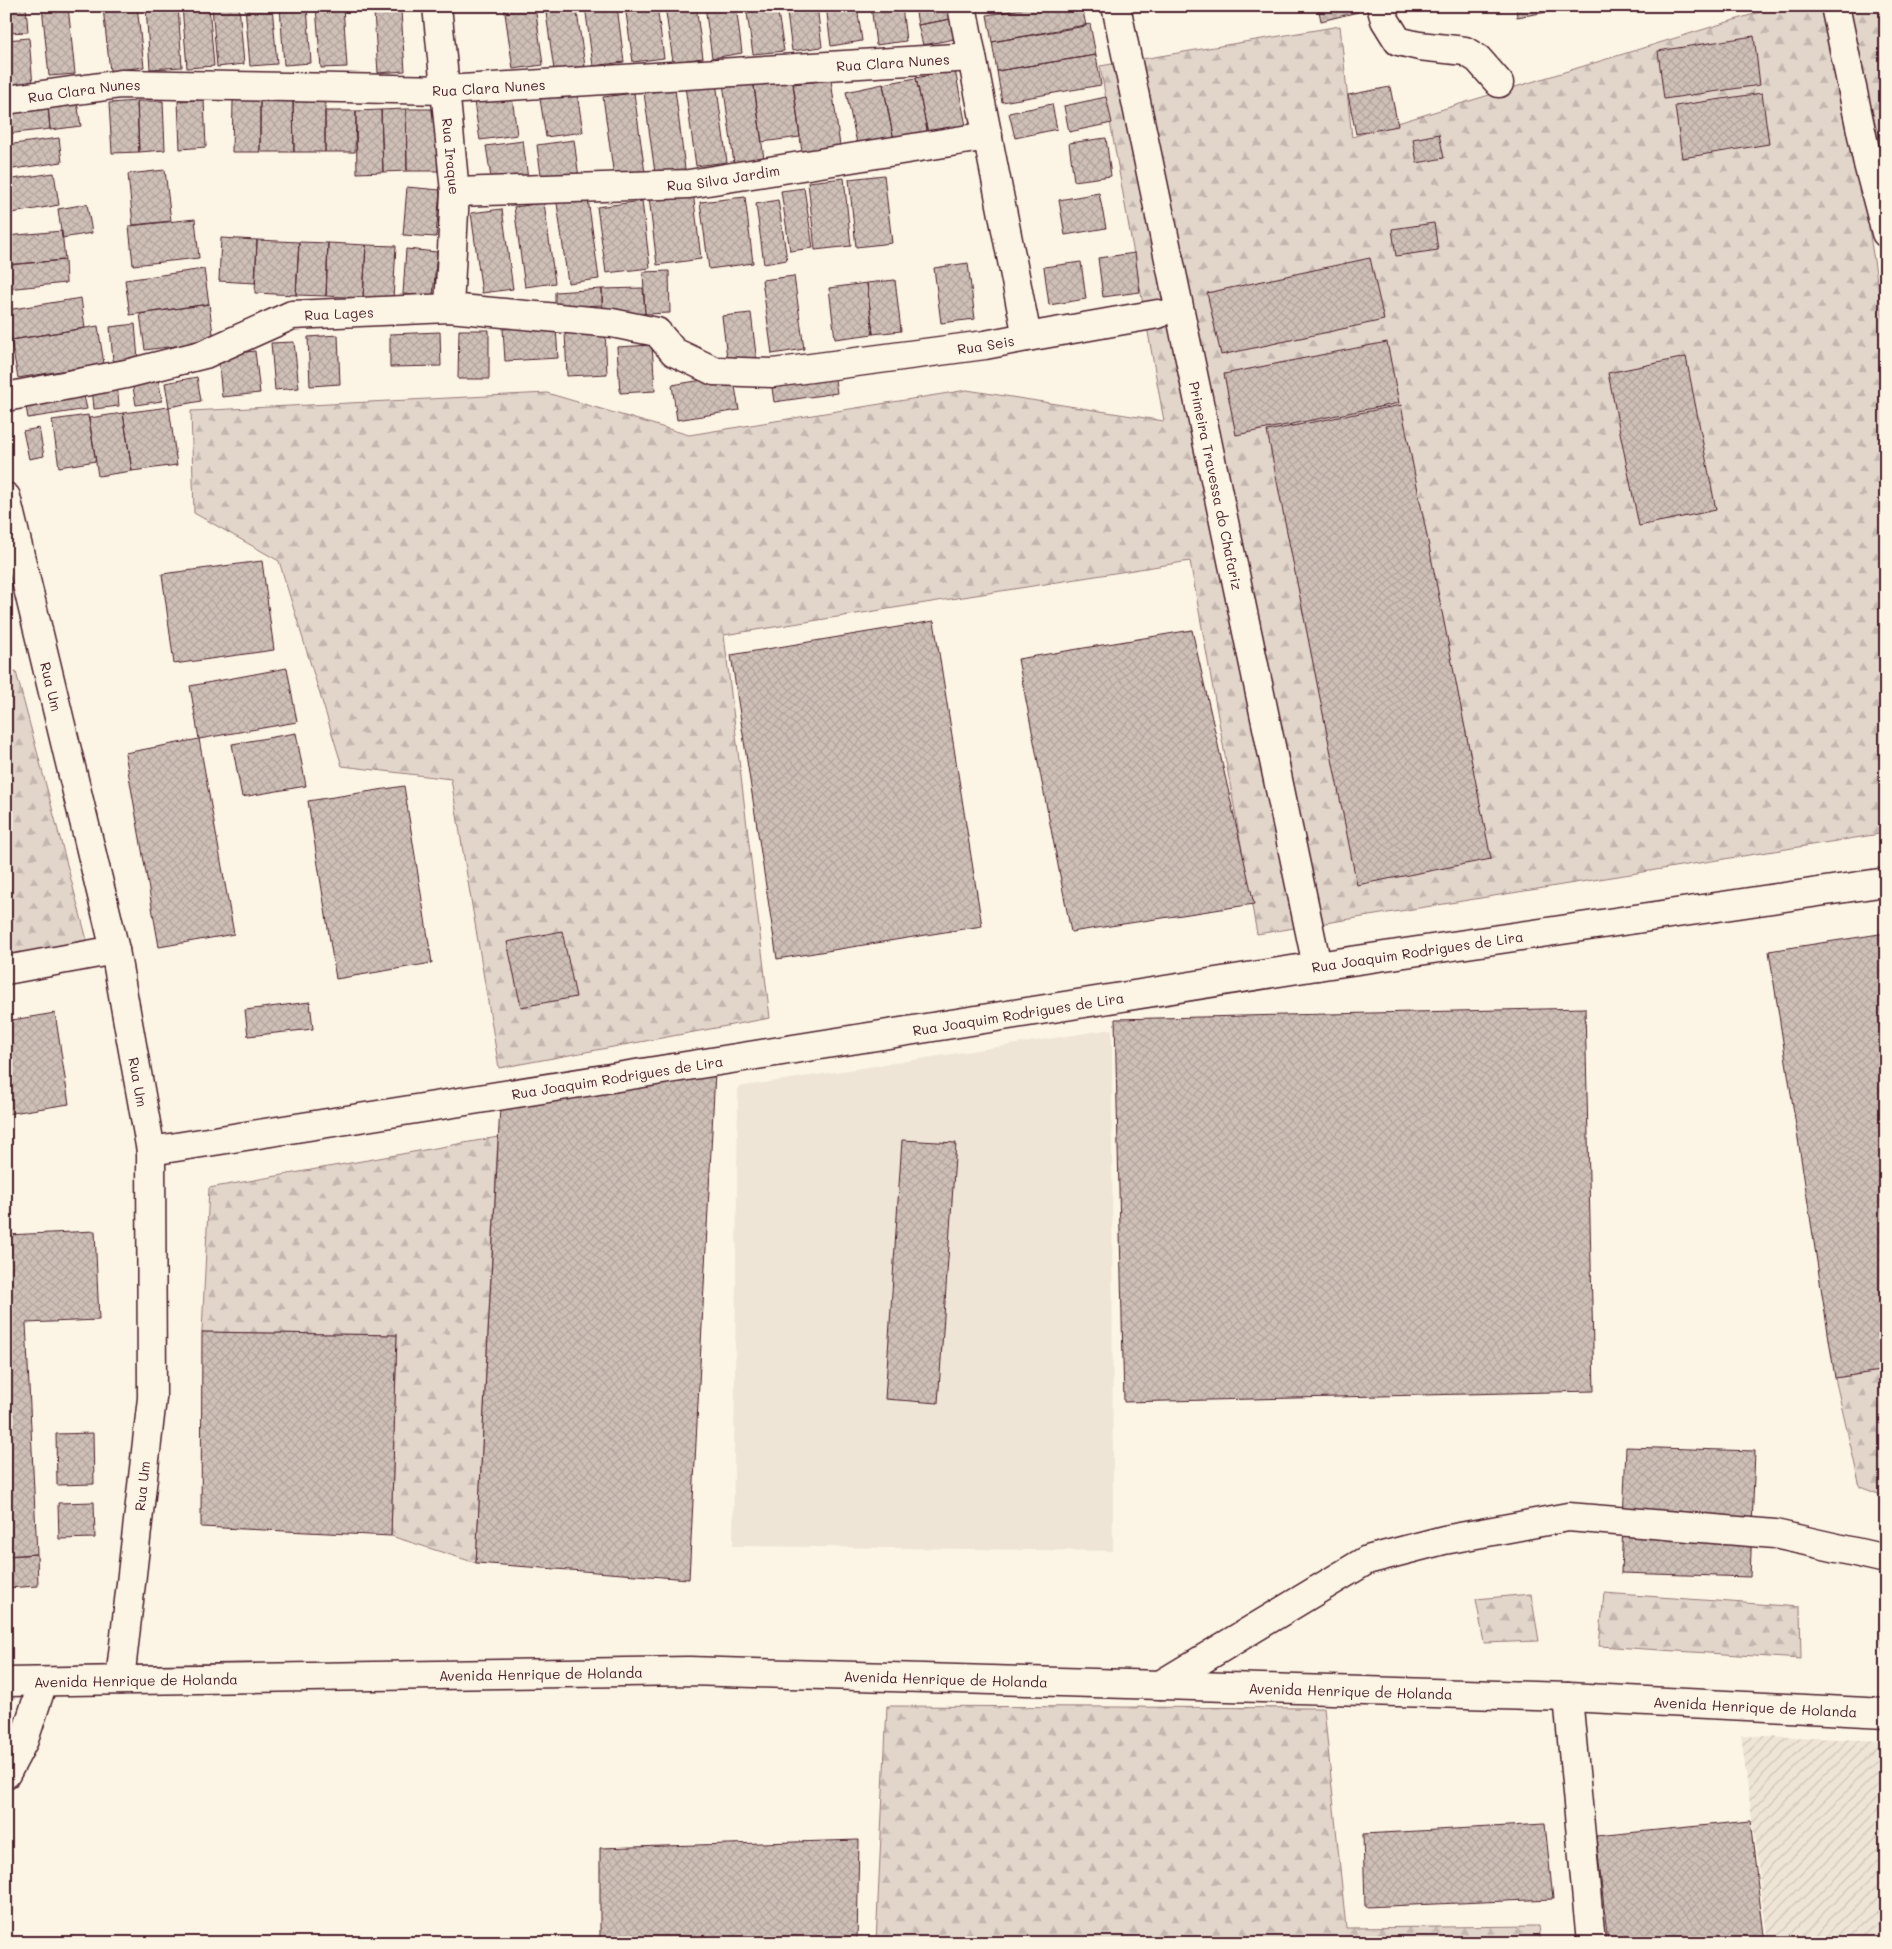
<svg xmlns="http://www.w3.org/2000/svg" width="1892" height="1949" font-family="Mali,sans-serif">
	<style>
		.built { fill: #eee5d7 }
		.industrial { fill: url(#industrial-furrows) }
		.forest { fill: url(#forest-firs); stroke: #967a7a }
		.building { fill: url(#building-cross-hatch); stroke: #4a1f2b }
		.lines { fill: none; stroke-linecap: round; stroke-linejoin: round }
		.minor-casing { stroke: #4a1f2b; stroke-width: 31 }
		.major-casing { stroke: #4a1f2b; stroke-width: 31 }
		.minor { stroke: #fcf5e5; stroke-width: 28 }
		.major { stroke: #fcf5e5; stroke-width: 28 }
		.labels { text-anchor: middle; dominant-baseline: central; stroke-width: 4; stroke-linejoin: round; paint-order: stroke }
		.street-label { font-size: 14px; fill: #4a1f2b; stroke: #fcf5e5 }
	</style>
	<defs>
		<pattern id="industrial-furrows" width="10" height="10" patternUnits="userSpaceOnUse" patternTransform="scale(1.25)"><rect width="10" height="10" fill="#eee5d7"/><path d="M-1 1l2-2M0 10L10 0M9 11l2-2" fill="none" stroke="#cec4b9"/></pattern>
		<pattern id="forest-firs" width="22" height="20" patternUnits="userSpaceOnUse" patternTransform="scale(1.25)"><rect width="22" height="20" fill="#e2d5ca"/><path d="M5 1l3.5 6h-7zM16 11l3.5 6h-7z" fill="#c3b6ae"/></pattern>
		<pattern id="building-cross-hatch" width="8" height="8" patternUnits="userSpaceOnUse" patternTransform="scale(1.25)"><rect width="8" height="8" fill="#cfc0b7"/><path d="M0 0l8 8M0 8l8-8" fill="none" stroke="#b3a59e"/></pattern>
	</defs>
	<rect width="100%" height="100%" fill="#fcf5e5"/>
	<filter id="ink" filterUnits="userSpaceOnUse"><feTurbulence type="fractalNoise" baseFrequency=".02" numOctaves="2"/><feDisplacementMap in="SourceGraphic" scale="10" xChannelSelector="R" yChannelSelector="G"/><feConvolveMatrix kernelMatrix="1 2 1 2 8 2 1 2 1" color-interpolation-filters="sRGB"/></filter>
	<g filter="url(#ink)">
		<path class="built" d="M1112,1029L1113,1551L733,1546L738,1087Z"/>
		<path class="industrial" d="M1741,1735L1886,1741V1943H1768Z"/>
		<path class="forest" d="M1780,6H1834L1886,337V833L1257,934L1190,561L724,635L770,1018L499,1068L451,779L342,766L279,561L194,513L191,411L547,393L689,435L967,390L1164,421L1100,66L1340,26L1352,137Z
			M1837,6H1886V200Z
			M16,672L87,940L6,956V673Z
			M498,1137L476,1563L391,1536L397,1335L202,1332L209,1188Z
			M1886,1370V1497L1860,1487L1835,1378Z
			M1604,1593L1800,1607L1801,1659L1599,1646Z
			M1531,1594L1539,1641L1484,1643L1476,1599Z
			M1886,1625V1673L1881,1633Z
			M887,1706L1324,1708L1346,1928L1538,1926L1540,1943H876Z"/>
		<path class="building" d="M6,6H26L28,32L6,33Z
			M42,6H68L75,74L49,76Z
			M117,6H137L144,67L110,71L103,8Z
			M146,6H178L182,67L150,69Z
			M182,6H209L214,66L187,68Z
			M212,6H239L244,64L217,67Z
			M245,6H272L277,64L250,66Z
			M280,6H307L311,63L284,65Z
			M343,6L347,67L321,68L316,8Z
			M504,6H535L543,65L513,69Z
			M545,6H576L585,66L554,70Z
			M585,6H617L624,62L593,66Z
			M625,6H657L664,58L633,62Z
			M665,6H696L703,58L673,62Z
			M705,6H736L742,53L712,58Z
			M746,6H777L784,51L753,54Z
			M786,6H817L822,47L792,51Z
			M826,6H857L862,41L831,46Z
			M871,6H902L906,41L876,45Z
			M915,6H948L951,19L918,25Z
			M998,6H1037L999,13Z
			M1037,6H1082L1086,26L992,42L987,15Z
			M1318,6H1356L1358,12L1321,21Z
			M1516,6H1584L1517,17Z
			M401,11L405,71L378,73L374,12Z
			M951,19L955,39L923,45L918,25Z
			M1090,24L1096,55L997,71L992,42Z
			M1754,36L1760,85L1664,99L1658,51Z
			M29,38L33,86L6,88V40Z
			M1096,55L1101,85L1002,102L997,71Z
			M955,70L966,126L928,134L916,78Z
			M792,74L800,137L762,142L753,79Z
			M916,78L928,134L894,141L883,84Z
			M753,79L764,159L734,163L723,83Z
			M831,80L840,146L802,152L793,84Z
			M716,82L727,162L696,166L685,86Z
			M883,84L894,141L858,148L846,92Z
			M1390,87L1398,126L1356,134L1348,95Z
			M675,89L685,169L655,173L644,93Z
			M577,93L583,132L546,137L540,99Z
			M634,93L645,173L614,177L603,97Z
			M1762,93L1769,144L1682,158L1675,106Z
			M512,97L517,135L480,140L474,102Z
			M1106,97L1112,123L1069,132L1064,106Z
			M260,99H293L294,152H260Z
			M260,99V152H232L233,100Z
			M293,99H325V152H294Z
			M204,100L206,147L180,149L178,101Z
			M137,101H163L165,150L139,152Z
			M137,101L139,152L112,153L109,103Z
			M77,102L81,126L50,130L48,105Z
			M1052,104L1057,129L1015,138L1009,113Z
			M48,105L50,129L6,134V110Z
			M406,109H437L438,171H407Z
			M406,109L407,171L383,172L381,110Z
			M381,110L383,172L357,173L356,111Z
			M325,111H356L355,152H325Z
			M1439,134L1444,158L1417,163L1413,139Z
			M59,138L62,162L6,170V145Z
			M1106,138L1111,176L1074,181L1069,143Z
			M574,140L579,178L542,183L537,145Z
			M523,141L528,179L492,184L486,146Z
			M165,170L171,221L133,225L128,174Z
			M54,173L59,205L6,214V180Z
			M884,175L892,243L856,247L849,179Z
			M844,178L851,246L815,250L808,182Z
			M407,187L440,190L436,237L403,235Z
			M804,188L813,248L790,251L781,191Z
			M693,192L701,259L657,265L649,197Z
			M1099,193L1106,228L1065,235L1059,200Z
			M745,197L753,263L709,269L700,202Z
			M588,199L599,279L568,283L557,203Z
			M778,200L787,260L764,264L756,204Z
			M642,201L650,268L606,273L597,207Z
			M544,203L555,283L525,287L514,207Z
			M87,204L92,233L62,238L58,209Z
			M502,209L513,289L482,293L471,213Z
			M195,219L199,258L133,265L129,226Z
			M1434,223L1438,250L1396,256L1392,229Z
			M62,231L65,260L6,265V236Z
			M221,238L257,240L255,283L219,281Z
			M257,240L299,242L296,295L255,293Z
			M299,242L328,243L326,296L296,295Z
			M328,243L366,245L363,298L326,296Z
			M366,245L396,246L393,300L363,298Z
			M406,249L437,252L433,296L403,294Z
			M1135,253L1140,292L1103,297L1098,258Z
			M1370,258L1384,320L1221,355L1207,293Z
			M65,260L66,283L6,289V265Z
			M1081,262L1086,299L1049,305L1044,267Z
			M968,263L975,319L941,323L934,268Z
			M204,269L209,304L130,315L125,280Z
			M669,271L670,313L645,314L643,272Z
			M794,276L804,349L772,354L762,280Z
			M895,280L901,331L873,334L867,283Z
			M867,283L873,334L835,339L829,288Z
			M643,288L645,314L603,316L602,289Z
			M602,289V305L555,307V292Z
			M81,298L85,328L11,340L7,310Z
			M209,304L214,341L145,350L140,314Z
			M751,313L757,363L728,366L722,316Z
			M135,324L138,359L113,361L110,327Z
			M98,326L104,364L18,378L11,340Z
			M556,326L558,358L505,361L503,329Z
			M605,329L607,374L567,376L565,332Z
			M459,330H489V379H458Z
			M440,332L441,366L390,367V334Z
			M338,335L340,384L310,386L308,337Z
			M294,342L299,388L275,390L271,343Z
			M1387,342L1399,403L1236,435L1224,374Z
			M652,345L655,391L620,393L617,347Z
			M255,351L260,393L222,397L218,355Z
			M1686,357L1716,510L1639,526L1608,373Z
			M834,373L837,393L774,402L771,381Z
			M733,375L739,410L677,420L672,385Z
			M158,377L162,401L136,405L132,381Z
			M197,377L201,401L169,407L165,383Z
			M117,384L119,406L94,409L92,387Z
			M83,392L87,409L28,418L25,401Z
			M1401,405L1491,859L1357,885L1267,431Z
			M169,407L177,465L132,471L123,413Z
			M123,413L132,471L98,476L89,418Z
			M88,415L96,461L59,467L52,420Z
			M39,428L44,456L29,459L23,431Z
			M1882,462H1886V486Z
			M262,561L274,650L174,664L162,574Z
			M934,621L982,926L777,959L731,655Z
			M1192,630L1254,904L1071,932L1018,659Z
			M287,668L297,722L199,739L190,686Z
			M296,733L306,786L242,797L232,744Z
			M199,739L234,934L159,947L125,753Z
			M404,786L432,963L336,979L308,801Z
			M562,931L576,997L521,1007L507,942Z
			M1886,933V1370L1835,1378L1769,951Z
			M310,1002L313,1029L248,1036L245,1010Z
			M1585,1008L1594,1391L1124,1402L1115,1019Z
			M55,1013L69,1104L6,1114V1021Z
			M715,1072L689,1579L476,1563L500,1107Z
			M902,1140L956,1143L938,1403L885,1399Z
			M95,1231L99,1320L26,1323L37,1554L6,1556V1235Z
			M202,1332L397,1335L391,1536L201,1527Z
			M93,1433L94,1484L57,1485L56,1434Z
			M1626,1447L1755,1451L1750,1577L1621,1573Z
			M94,1502L95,1538L59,1539L58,1503Z
			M37,1554L38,1586L6,1588V1556Z
			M1750,1821L1765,1943H1608L1596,1836Z
			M1545,1824L1553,1899L1365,1907L1363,1834Z
			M859,1840L857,1942L600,1943V1848Z"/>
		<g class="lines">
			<g class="minor-casing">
				<g id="minor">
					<path id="s1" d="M437,6L455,192L449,308"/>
					<path id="s2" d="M1116,6L1317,966"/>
					<path d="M1381,6L1385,20L1398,41L1419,46L1465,51L1478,59L1499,83"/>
					<path d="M1835,6L1868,164L1886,233"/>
					<path id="s3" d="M6,100L121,84L446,90L972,57"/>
					<path id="s4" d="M455,192L689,184L988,136"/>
					<path d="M1027,337L1158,314"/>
					<path id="s5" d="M6,397L126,374L205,354L292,315L449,308L612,323L657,332L674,352L714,371L773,373L985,345L1027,337L962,6"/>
					<path id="s6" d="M6,497L115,950L151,1151L152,1398L120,1680"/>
					<path d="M6,970L115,950"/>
					<path id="s7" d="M151,1151L1317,966L1886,882"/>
					<path d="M1160,1685L1367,1560L1444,1540L1568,1517L1775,1534L1886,1559"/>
					<path d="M1568,1697L1591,1943"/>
					<path d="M6,1774L24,1740L43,1682"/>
				</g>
			</g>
			<g class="major-casing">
				<g id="major">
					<path id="s8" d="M6,1682L689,1671L1568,1697L1886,1713"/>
				</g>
			</g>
			<use href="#minor" class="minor"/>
			<use href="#major" class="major"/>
		</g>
	</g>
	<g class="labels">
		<g class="street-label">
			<text stroke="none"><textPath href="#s3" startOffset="889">Rua Clara Nunes</textPath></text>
			<text stroke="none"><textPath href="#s3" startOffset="484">Rua Clara Nunes</textPath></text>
			<text stroke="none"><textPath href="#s3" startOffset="79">Rua Clara Nunes</textPath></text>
			<text stroke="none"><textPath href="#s1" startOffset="151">Rua Iraque</textPath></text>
			<text stroke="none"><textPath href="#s4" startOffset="269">Rua Silva Jardim</textPath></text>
			<text stroke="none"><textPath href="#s5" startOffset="346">Rua Lages</textPath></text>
			<text stroke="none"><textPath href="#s5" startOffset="1010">Rua Seis</textPath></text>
			<text stroke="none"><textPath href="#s2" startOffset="490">Primeira Travessa do Chafariz</textPath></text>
			<text stroke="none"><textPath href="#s6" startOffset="195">Rua Um</textPath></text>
			<text stroke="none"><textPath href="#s7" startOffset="1282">Rua Joaquim Rodrigues de Lira</textPath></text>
			<text stroke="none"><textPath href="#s7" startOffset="878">Rua Joaquim Rodrigues de Lira</textPath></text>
			<text stroke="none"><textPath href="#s7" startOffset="472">Rua Joaquim Rodrigues de Lira</textPath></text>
			<text stroke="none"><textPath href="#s6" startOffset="600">Rua Um</textPath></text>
			<text transform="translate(142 1486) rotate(-84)">Rua Um</text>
			<text stroke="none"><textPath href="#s8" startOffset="535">Avenida Henrique de Holanda</textPath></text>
			<text stroke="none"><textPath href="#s8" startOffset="940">Avenida Henrique de Holanda</textPath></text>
			<text stroke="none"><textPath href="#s8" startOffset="130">Avenida Henrique de Holanda</textPath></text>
			<text stroke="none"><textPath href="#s8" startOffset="1345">Avenida Henrique de Holanda</textPath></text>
			<text stroke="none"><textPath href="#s8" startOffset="1750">Avenida Henrique de Holanda</textPath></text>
		</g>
	</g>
	<rect width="1892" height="1949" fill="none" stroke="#fcf5e5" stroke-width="25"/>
	<rect x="12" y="12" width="1867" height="1924" fill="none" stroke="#4a1f2b" stroke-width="2" filter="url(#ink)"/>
</svg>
